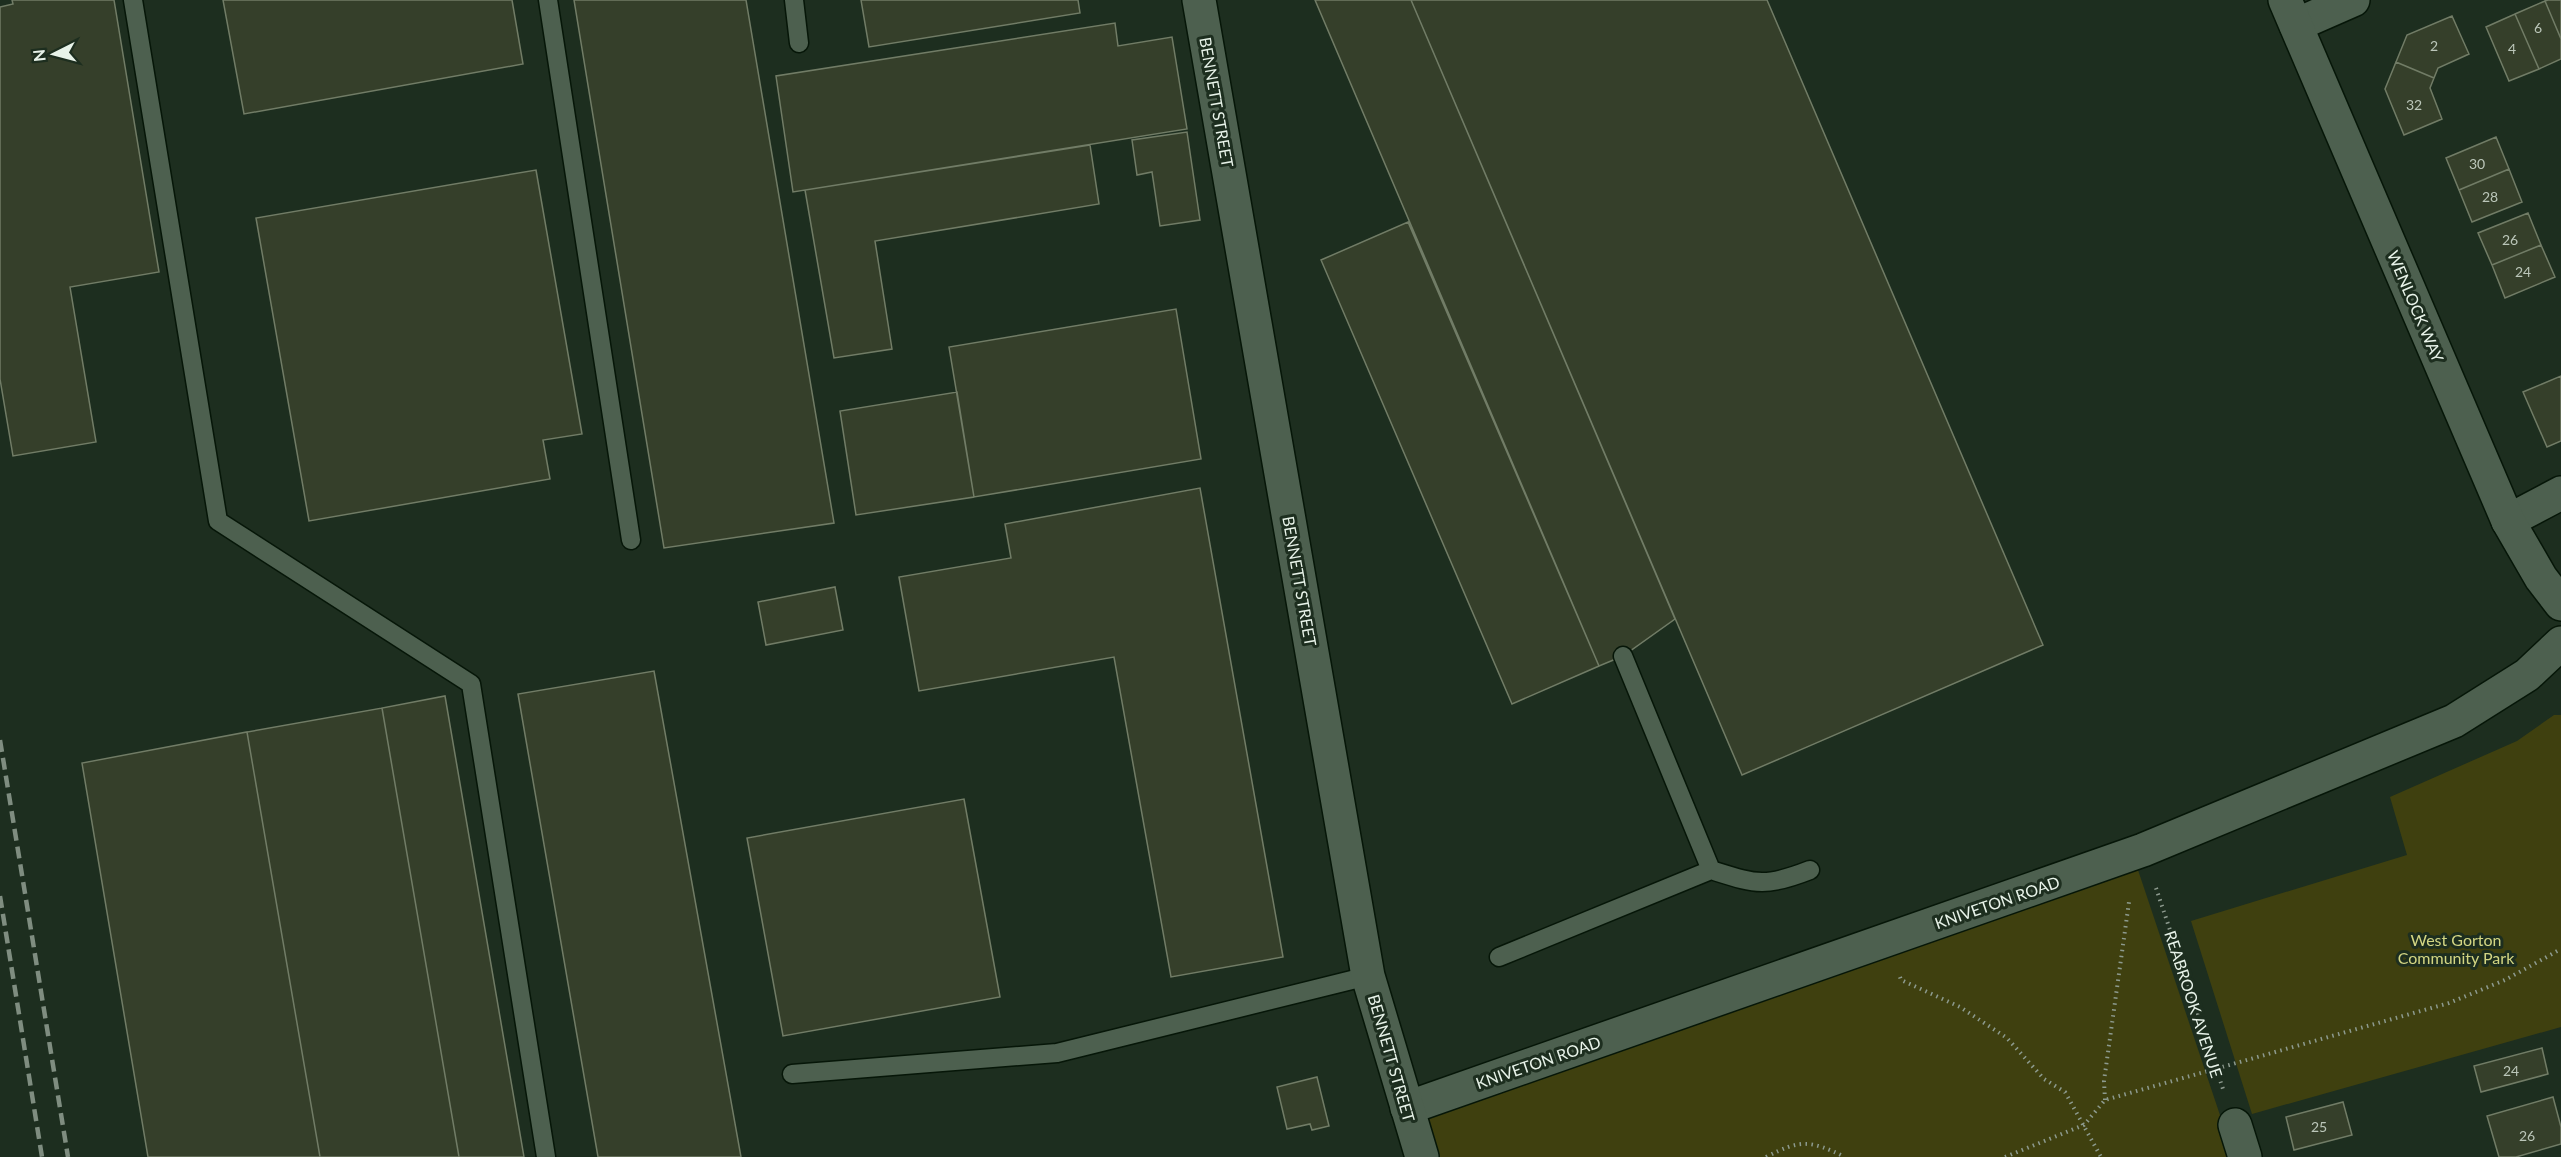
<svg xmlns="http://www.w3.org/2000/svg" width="2561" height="1157" font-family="Lato,sans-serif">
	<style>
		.green { fill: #3f400f }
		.building { fill: #353f2a; stroke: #717c66; stroke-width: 1.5 }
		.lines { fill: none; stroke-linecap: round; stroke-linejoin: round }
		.lane-casing { stroke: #061608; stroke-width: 21 }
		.street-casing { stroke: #061608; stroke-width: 36 }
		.secondary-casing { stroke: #061608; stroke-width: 36 }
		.path { stroke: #8d9a8e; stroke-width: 4; stroke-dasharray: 1.5 4.5; stroke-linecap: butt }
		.lane { stroke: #4d604f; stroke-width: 18 }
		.street { stroke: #4d604f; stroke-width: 33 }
		.secondary { stroke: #4d604f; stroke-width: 33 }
		.rail { stroke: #7f8d80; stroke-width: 4.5; stroke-dasharray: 12 6; stroke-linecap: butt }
		.labels { text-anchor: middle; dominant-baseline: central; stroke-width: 6; stroke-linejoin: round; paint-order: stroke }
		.number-label { font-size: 14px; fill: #bbc6b9 }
		.street-label { font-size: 16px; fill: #e8f3e9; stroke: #1d2e1f }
		.park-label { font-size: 16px; fill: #d3d683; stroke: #1d2e1f }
	</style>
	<rect width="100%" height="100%" fill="#1d2e1f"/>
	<path class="green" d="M2554,715H2561V1027L2252,1114L2191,921L2407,855L2390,797L2517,741Z
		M2136,864L2234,1157H1430L1419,1120Z"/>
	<path class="building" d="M12,0H114L159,272L70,287L96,442L13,456L0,379V7L13,4Z
		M223,0H512L523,64L244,114Z
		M574,0H746L834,523L664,548Z
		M861,0H1078L1080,13L869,47Z
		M1315,0H1411L1675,619L1623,656L1599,666Z
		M1411,0H1767L2043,645L1742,775Z
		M2548,0H2561V39L2545,1Z
		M2545,1L2561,39V59L2539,69L2515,14Z
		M2515,14L2539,69L2509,81L2486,27Z
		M2452,16L2469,54L2438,68L2434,78L2396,62L2407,35Z
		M1115,23L1118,46L1172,37L1187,129L793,192L776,76Z
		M2396,62L2434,78L2430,88L2442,119L2404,135L2385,89Z
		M1187,132L1200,220L1160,226L1152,172L1137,175L1132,140Z
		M2496,137L2509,169L2459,190L2446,158Z
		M1090,145L1099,204L875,241L892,349L834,358L805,190Z
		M2509,169L2522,202L2472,222L2459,190Z
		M536,170L582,434L543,440L550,479L309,521L256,218Z
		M2528,213L2541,245L2492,265L2478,233Z
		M1408,222L1599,666L1512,704L1321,260Z
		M2541,245L2555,277L2505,298L2492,265Z
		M1176,309L1201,459L974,497L949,347Z
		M2561,376V441L2547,447L2523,392Z
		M957,392L974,497L856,515L840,411Z
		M1200,488L1283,957L1171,977L1114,657L919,691L899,577L1011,558L1005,524Z
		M835,587L843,630L766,645L758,602Z
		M654,671L741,1157H598L518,694Z
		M445,696L524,1157H459L382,708Z
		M382,708L459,1157H320L247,732Z
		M247,732L320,1157H148L82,763Z
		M964,799L1000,997L783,1036L747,838Z
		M2542,1048L2548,1074L2481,1092L2474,1066Z
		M1317,1077L1329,1126L1312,1130L1310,1124L1287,1129L1277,1087Z
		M2553,1097L2561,1127V1144L2516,1157H2499L2487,1116Z
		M2343,1102L2352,1135L2294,1150L2286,1117Z"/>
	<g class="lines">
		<g class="lane-casing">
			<path id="lane" d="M133,0L218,521L471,684L546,1157
				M548,0L631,540
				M794,0L799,43
				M1711,870C1756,884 1764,888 1810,870
				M1499,957L1711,870L1623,656
				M792,1074L1057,1053L1368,976"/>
		</g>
		<g class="street-casing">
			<path id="street" d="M2296,25L2353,0
				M2508,521L2561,493
				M1407,1108L2143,850L2454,721L2527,675L2561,643
				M2235,1125L2245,1157"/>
		</g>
		<g class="secondary-casing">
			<path id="secondary" d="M1199,0L1368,976L1422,1157
				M2285,0L2508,521L2541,578L2561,604"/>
		</g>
		<path class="path" d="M2156,888L2223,1089
			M1900,977L1901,980L1960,1007L2007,1038L2044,1079L2065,1092L2101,1157
			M2105,1100L2104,1081L2129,902
			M1766,1157C1801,1139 1810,1140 1845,1157
			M2005,1157L2084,1125L2105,1100L2449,1003L2505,980L2561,949"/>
		<use href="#lane" class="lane"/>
		<use href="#street" class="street"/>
		<use href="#secondary" class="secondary"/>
		<path class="rail" d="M0,740L68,1157
			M0,896L42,1157"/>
	</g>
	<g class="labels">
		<g class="number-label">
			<text x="2538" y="27">6</text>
			<text x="2434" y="45">2</text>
			<text x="2512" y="48">4</text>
			<text x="2414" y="104">32</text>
			<text x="2477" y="163">30</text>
			<text x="2490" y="196">28</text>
			<text x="2510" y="239">26</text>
			<text x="2523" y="271">24</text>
			<text x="2511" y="1070">24</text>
			<text x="2319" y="1126">25</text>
			<text x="2527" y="1135">26</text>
		</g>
		<g class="street-label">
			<text transform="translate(1217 102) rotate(80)">BENNETT STREET</text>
			<text transform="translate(2416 306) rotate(67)">WENLOCK WAY</text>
			<text transform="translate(1300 581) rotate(80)">BENNETT STREET</text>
			<text transform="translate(1997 902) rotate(-19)">KNIVETON ROAD</text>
			<text transform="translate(2194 1004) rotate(72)">REABROOK AVENUE</text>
			<text transform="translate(1392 1058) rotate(74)">BENNETT STREET</text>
			<text transform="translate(1538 1062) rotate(-19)">KNIVETON ROAD</text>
		</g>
		<g class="park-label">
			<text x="2456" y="939">West Gorton<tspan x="2456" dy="18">Community Park</tspan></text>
		</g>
	</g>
	<g transform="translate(54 54) rotate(264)" stroke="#1d2e1f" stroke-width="4.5" paint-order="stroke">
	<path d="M0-4.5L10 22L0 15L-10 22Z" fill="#e8f3e9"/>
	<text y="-9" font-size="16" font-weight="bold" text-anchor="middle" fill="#e8f3e9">N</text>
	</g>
</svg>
